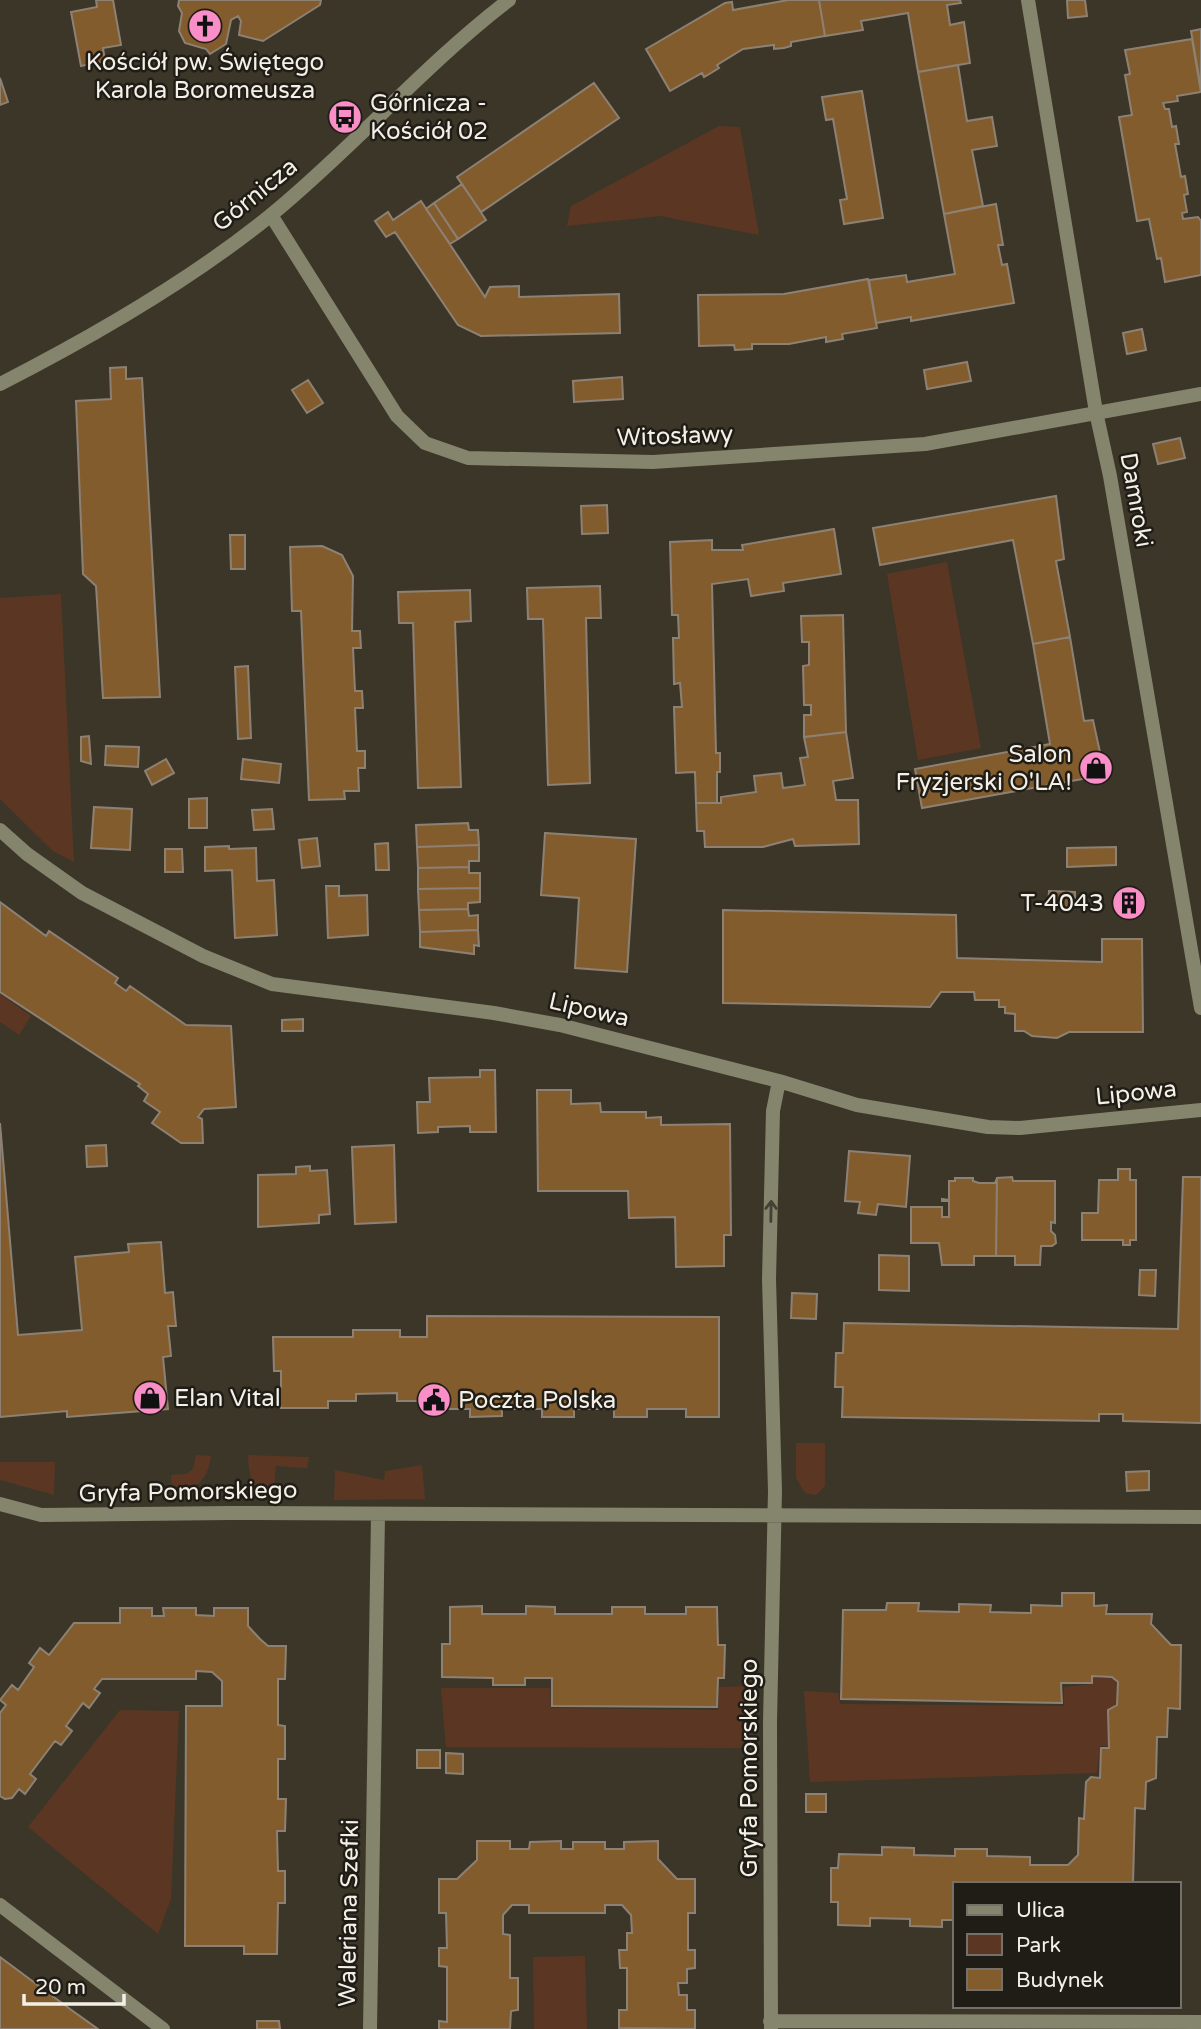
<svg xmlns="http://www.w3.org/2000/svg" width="1201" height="2029" font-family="'Varela Round',sans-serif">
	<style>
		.green { fill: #5b3723 }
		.building { fill: #835c2e; stroke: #8d8174; stroke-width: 2 }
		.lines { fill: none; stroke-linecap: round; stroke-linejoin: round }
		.street { stroke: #84856c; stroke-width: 14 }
		.oneway { stroke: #434135 }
		.labels { text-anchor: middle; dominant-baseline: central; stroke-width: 5; stroke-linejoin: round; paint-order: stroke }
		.poi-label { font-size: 24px; fill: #f4f0e7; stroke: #201d17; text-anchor: start }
		.street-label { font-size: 24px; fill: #f4f0e7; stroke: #201d17 }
	</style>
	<rect width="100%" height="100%" fill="#3b3628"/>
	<path class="green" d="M719,126L740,127L759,235L660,216L567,226L571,206Z
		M947,562L981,748L918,760L887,574Z
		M61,594L74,862L53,851L0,799V598Z
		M0,994L31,1016L19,1035L0,1022Z
		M796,1443H825V1486L816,1495L805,1493L796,1478Z
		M196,1455L211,1456C207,1482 197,1489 172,1492L171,1475L186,1474L193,1469Z
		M248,1455L309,1457L307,1468L276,1466L273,1496C251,1492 249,1476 248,1455Z
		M0,1462H55L54,1495L0,1480Z
		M422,1465L425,1499L334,1500L335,1470L384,1480L385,1471Z
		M1093,1677L1112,1678L1117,1683V1704L1108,1709V1746H1100L1097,1773L810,1782L804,1691L838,1693L840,1704L1064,1706V1687L1092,1684Z
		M745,1686L746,1748L446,1747L441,1688H550L551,1708L718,1710L719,1687Z
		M120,1710L179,1711L171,1899L158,1934L28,1827Z
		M585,1956L587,2029H534L533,1957Z"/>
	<path class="building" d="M96,0H113L121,45L103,48L105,61L81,66L71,12L97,7Z
		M179,0H321L320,5L263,41L239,35L241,21L238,16L231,20L226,44L210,54L206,49L185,43L179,31L182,13L178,6Z
		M788,0H819L825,36L791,42V46L784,48L774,49V45L743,49L717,65L719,68L711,73L704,77L702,73L670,91L646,49L725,3L732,2L733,10Z
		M819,0H960L961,3L947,5L950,25L964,22L970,63L918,72L908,13L861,21L863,30L825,36Z
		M1067,0H1085L1087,16L1068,18Z
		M1201,29V89L1191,31Z
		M1192,39L1201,92L1177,96L1178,101L1163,103L1165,109H1169L1172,127L1176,126L1179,144H1175L1181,177L1185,176L1188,194L1184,195L1187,212L1182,213L1183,219L1198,217L1201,221V275L1165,282L1161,258L1157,259L1149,219L1137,221L1119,117L1132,115L1125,75L1130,74L1125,50Z
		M958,65L967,121L992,117L997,146L972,150L983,206L944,214L918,72Z
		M0,78L8,102L0,105Z
		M594,83L619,118L481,212L457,177Z
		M862,91L883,218L844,224L840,200L847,199L833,119L826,120L822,97Z
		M462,184L486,220L458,239L434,203Z
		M421,201L485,297L490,287L519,286V297L619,294L620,333L481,336L458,325L395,232L386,237L375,221L388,212L393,220Z
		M434,203L458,239L450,244L426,209Z
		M996,204L1003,245H998L1002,265L1007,264L1014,303L911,321V317L876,323L869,280L906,275L907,282L955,274L944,214Z
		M868,279L877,328L842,334L843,339L826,342V337L789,344H752V349L735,350L734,345L699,346L698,295L784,294Z
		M1142,329L1146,350L1127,354L1123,333Z
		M967,362L971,381L927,389L924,370Z
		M126,367V379L142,378L160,697L103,698L96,586L83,574L76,401L111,399L110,368Z
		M622,377L623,399L574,402L573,381Z
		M308,380L323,403L307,413L292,390Z
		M1180,438L1185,458L1158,464L1153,444Z
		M1056,496L1064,559L1056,561L1070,637L1033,644L1013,540L880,565L873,528Z
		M607,505L608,533L582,534L581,506Z
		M834,529L841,574L783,583L784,591L751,596L748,579L712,584L716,753H720V772H717V803H696L695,772L676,773L674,707H682L680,683L674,684L673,638H679L678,615H672L670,542L712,540V550H743L742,545Z
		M230,535H245V569H231Z
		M322,546L342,555L353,576L352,631H360L361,648H353L355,691H362L363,708H355L357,751H365V768H358L359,791H344L345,799L309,800L301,611H292L290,547Z
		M600,586L601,618H586L590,783L548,785L543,619H528L527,588Z
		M470,590L471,621L455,622L461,787L418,788L413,623H399L398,592Z
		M843,615L846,732L804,737V715H811V705H804L803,666L809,665V642H802L801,616Z
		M1070,637L1084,721L1093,720L1105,775L922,808L915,769L1050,744L1033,644Z
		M248,666L251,738L238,739L235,667Z
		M846,732L853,778L833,781L836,800H858L859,844L795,846L793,839L763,847H705L704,831H697L696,803H721V797L756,792L754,776L781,773L783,788L805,785L800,758L808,757L804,737Z
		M89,736L91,764L81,761V737Z
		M106,746L139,747L138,767L105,765Z
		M166,759L174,773L152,785L145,771Z
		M243,759L281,764L279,783L241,779Z
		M207,798V828H189V799Z
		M94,807L132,809L130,850L91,848Z
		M272,809L274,829L254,830L252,810Z
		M468,823L469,830H478L479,845L417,847L416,825Z
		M545,833L636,839L627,972L575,968L579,898L541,895Z
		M317,838L320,866L302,868L299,840Z
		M388,843L389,870H376L375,844Z
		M479,845V861H469V867L418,868L417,847Z
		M229,846V849L256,848L257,881L274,880L277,935L235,938L232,870L205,871V847Z
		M1116,847V865L1067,867V848Z
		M165,849H182L183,872H165Z
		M469,867V873H480V888L418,889V868Z
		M326,886H339V896L367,895L368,935L328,938Z
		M480,888V902L468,903V909L419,910L418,889Z
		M1049,891L1075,892V907L1048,906Z
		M1122,895H1136V911H1122Z
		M0,902L46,936L49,931L118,978L115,983L126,991L130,986L186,1025L231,1026L236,1107L204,1109L198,1117L202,1119L203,1143H181L152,1123L160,1112L144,1101L148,1094L138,1086L140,1084L0,992Z
		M468,909L469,916L478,915V930L420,932L419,910Z
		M723,910L956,915L957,958L1102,962V939H1142L1143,1032H1069L1057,1038L1032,1036L1024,1031H1015V1014L1005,1013V1007H999V1000H975L974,992H941L930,1007L723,1003Z
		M478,930L479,946L474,945V954L420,947V932Z
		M303,1019V1031H282V1020Z
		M480,1070H495L496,1132H470V1126L438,1127V1132L418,1133L417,1102H430L429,1078L480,1077Z
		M537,1090H571V1104L600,1103L601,1112H646V1118L661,1117V1125L730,1124L731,1235H724V1266L676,1267L675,1217L629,1218L628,1191H538Z
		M0,1123L18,1335L82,1330L75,1257L129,1252L128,1244L161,1242L165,1293L173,1292L176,1326H168L171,1356L163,1357L168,1409L67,1417V1411L0,1417Z
		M106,1145L107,1166L87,1167L86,1146Z
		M394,1145L396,1222L355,1224L352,1147Z
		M849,1151L910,1156L906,1207L878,1204L876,1215L858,1213L860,1202L845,1201Z
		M310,1166V1171L327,1170L330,1214L319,1215V1223L258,1227V1175L296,1174V1167Z
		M1118,1169H1130V1180H1136V1240H1130V1245H1123V1240H1082V1213H1098L1099,1180H1118Z
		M1012,1177L1013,1181H1055V1223L1051,1222V1231L1055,1235L1056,1243L1052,1246H1041L1040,1265H1015V1256H996L997,1178Z
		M1183,1177H1201V1423L1123,1421V1414H1099V1421L842,1417L843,1387H835L836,1353H843L844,1323L1178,1329Z
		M955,1178H973V1181L979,1183H995L997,1178L996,1256H974V1265H942L939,1243H911V1207H942V1217H949V1201H942V1199L949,1200V1181H955Z
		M879,1255L909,1256V1291L879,1290Z
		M1140,1270H1156L1155,1296L1139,1295Z
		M792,1293L817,1294L816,1319L791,1318Z
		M427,1316L719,1317V1417H686V1409H647V1417H614V1409H574V1417H542V1409H502V1416L470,1417V1409H425V1401H397V1393L356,1394V1401H328V1408H281V1371H274L273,1337H353V1330H400V1337H427Z
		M1149,1471V1490L1127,1491L1126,1472Z
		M1062,1593H1094V1606L1107,1605L1106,1614H1152L1151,1624L1171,1645H1181L1180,1709L1168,1708L1167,1737H1157L1156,1778L1146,1782L1145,1809L1135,1808L1133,1884H954V1920H942V1927L910,1926V1919L870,1918V1926L838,1925V1902H831V1868H838L839,1854L882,1855V1847L914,1848V1855L955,1856V1849H987V1856L1030,1857V1865H1068L1078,1855L1079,1818L1084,1819L1086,1782L1091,1777L1100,1778L1101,1748H1109L1108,1710L1117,1705L1118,1682L1112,1677L1092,1676V1683H1061L1062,1703L841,1699L843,1610H886L887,1603H919L918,1611L959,1612V1604L991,1605L990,1612L1031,1613V1605L1062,1606Z
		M482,1606V1614H526V1606L555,1607V1614H612V1607H645V1614H686V1607H717L718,1645H725L724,1678H718L717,1707L552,1706V1678H525V1685H493V1678L442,1677V1644H450V1607Z
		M120,1608H152V1616H164L163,1608H196V1615L214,1616V1608H248V1626L260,1639L268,1646H286L285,1679H278V1725L285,1726V1759H278V1799H286L285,1831H277L278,1871H285V1903H278L277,1954H244V1946H185L186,1706H222V1681L212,1672L196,1671V1679H102L94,1689L100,1693L89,1708L83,1703L66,1726L72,1731L61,1745L55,1741L30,1774L36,1779L25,1794L19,1789L12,1798L5,1799L0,1796V1713L6,1705L0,1700L12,1685L18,1690L34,1667L29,1663L40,1648L49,1655L74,1623H120Z
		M417,1750H440V1768H417Z
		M446,1753L463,1754V1774L446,1773Z
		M806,1794H826V1812H806Z
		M477,1841H510V1849H529L530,1842L561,1841V1849H573V1842H605V1849H624V1842L658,1841V1859L677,1879H695V1913H688V1950H695V1968L687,1969V1983H678L679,1995H687V2010H695V2029L619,2028V2010H627V1968H620L619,1950H627V1933H632L631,1915L622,1905H605V1913H529V1905H512L503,1915V1934L510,1935V1978H518V2010L511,2011L510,2029H439V2021L447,2022V1967L439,1966V1948H447L446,1913H439V1879H457L477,1860Z
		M0,1957L70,2009L98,2029H0Z
		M257,2021H279L280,2029H257Z"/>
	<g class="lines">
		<path class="street" d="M1028,0L1096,412L1110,476L1201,1008
			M271,215L397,416L425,443L468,458L653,462L925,444L1201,394
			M0,384C92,337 191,280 271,215C354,147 424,65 509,0
			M0,830L27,854L82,893L203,956L272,984L494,1013L560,1025L779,1081L857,1105L988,1127L1020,1128L1201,1110
			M0,1504L41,1515L230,1513L1201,1517
			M0,1905L163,2029
			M770,2021L1201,2022
			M370,2029L378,1514
			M771,2029L770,1722L775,1491L769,1279L773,1111L779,1081"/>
	</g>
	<defs><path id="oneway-shaft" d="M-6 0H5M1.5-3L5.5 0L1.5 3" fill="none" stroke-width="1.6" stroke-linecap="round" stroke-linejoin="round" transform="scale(1.75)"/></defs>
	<use class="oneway" href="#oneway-shaft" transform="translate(771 1211) rotate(-89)"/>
	<defs>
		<g id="church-disc" transform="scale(1.75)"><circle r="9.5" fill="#fa8fc7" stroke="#201d17"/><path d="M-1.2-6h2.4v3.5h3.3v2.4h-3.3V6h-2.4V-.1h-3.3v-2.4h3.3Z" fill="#111"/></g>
		<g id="bus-disc" transform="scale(1.75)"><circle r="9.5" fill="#fa8fc7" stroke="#201d17"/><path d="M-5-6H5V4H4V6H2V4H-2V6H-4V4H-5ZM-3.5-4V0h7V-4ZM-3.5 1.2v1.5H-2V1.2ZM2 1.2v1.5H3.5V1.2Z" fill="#111"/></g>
		<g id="shop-disc" transform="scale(1.75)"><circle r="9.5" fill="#fa8fc7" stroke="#201d17"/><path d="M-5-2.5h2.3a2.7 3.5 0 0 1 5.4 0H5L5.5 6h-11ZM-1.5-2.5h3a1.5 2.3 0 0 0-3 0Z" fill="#111"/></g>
		<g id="building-disc" transform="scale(1.75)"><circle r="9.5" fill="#fa8fc7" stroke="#201d17"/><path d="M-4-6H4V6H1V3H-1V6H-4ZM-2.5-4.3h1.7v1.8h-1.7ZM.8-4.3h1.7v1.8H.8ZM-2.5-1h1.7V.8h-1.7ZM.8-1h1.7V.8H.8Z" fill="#111"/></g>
		<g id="civic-disc" transform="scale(1.75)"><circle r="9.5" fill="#fa8fc7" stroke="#201d17"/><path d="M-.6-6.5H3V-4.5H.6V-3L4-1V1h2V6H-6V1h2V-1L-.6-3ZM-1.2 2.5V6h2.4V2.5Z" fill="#111"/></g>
	</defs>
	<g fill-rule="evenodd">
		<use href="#church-disc" x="205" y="26"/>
		<use href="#bus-disc" x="345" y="117"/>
		<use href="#shop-disc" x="1096" y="768"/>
		<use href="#building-disc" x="1129" y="903"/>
		<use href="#shop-disc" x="150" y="1398"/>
		<use href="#civic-disc" x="434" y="1400"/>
	</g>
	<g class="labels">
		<g class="poi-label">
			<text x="205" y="62" text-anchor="middle">Kościół pw. Świętego<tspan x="205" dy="28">Karola Boromeusza</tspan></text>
			<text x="370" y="103">Górnicza -<tspan x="370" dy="28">Kościół 02</tspan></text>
			<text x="1072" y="754" text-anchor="end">Salon<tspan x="1072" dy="28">Fryzjerski O'LA!</tspan></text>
			<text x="1104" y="903" text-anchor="end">T-4043</text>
			<text x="174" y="1398">Elan Vital</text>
			<text x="458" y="1400">Poczta Polska</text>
		</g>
		<g class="street-label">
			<text transform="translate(255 195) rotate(-39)">Górnicza</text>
			<text transform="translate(675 436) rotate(-2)">Witosławy</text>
			<text transform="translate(1136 500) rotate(80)">Damroki</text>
			<text transform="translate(589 1010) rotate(13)">Lipowa</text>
			<text transform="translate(1136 1093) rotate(-6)">Lipowa</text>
			<text transform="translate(188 1492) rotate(-1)">Gryfa Pomorskiego</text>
			<text transform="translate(749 1768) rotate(-90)">Gryfa Pomorskiego</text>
			<text transform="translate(349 1913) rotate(-89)">Waleriana Szefki</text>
		</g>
	</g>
	<rect x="953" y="1882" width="228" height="126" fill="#201d17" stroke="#75716a" stroke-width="2"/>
	<rect x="967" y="1905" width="35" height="10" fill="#84856c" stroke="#75716a" stroke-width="2"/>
	<text x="1016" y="1917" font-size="21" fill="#f4f0e7">Ulica</text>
	<rect x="967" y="1934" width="35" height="21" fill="#5b3723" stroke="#75716a" stroke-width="2"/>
	<text x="1016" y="1952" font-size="21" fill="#f4f0e7">Park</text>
	<rect x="967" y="1969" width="35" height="21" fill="#835c2e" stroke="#75716a" stroke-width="2"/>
	<text x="1016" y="1987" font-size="21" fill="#f4f0e7">Budynek</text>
	<path d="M24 1994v10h100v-10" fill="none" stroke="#f4f0e7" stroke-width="3.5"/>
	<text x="35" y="1994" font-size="21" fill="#f4f0e7" stroke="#201d17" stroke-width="5" paint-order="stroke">20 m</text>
</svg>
